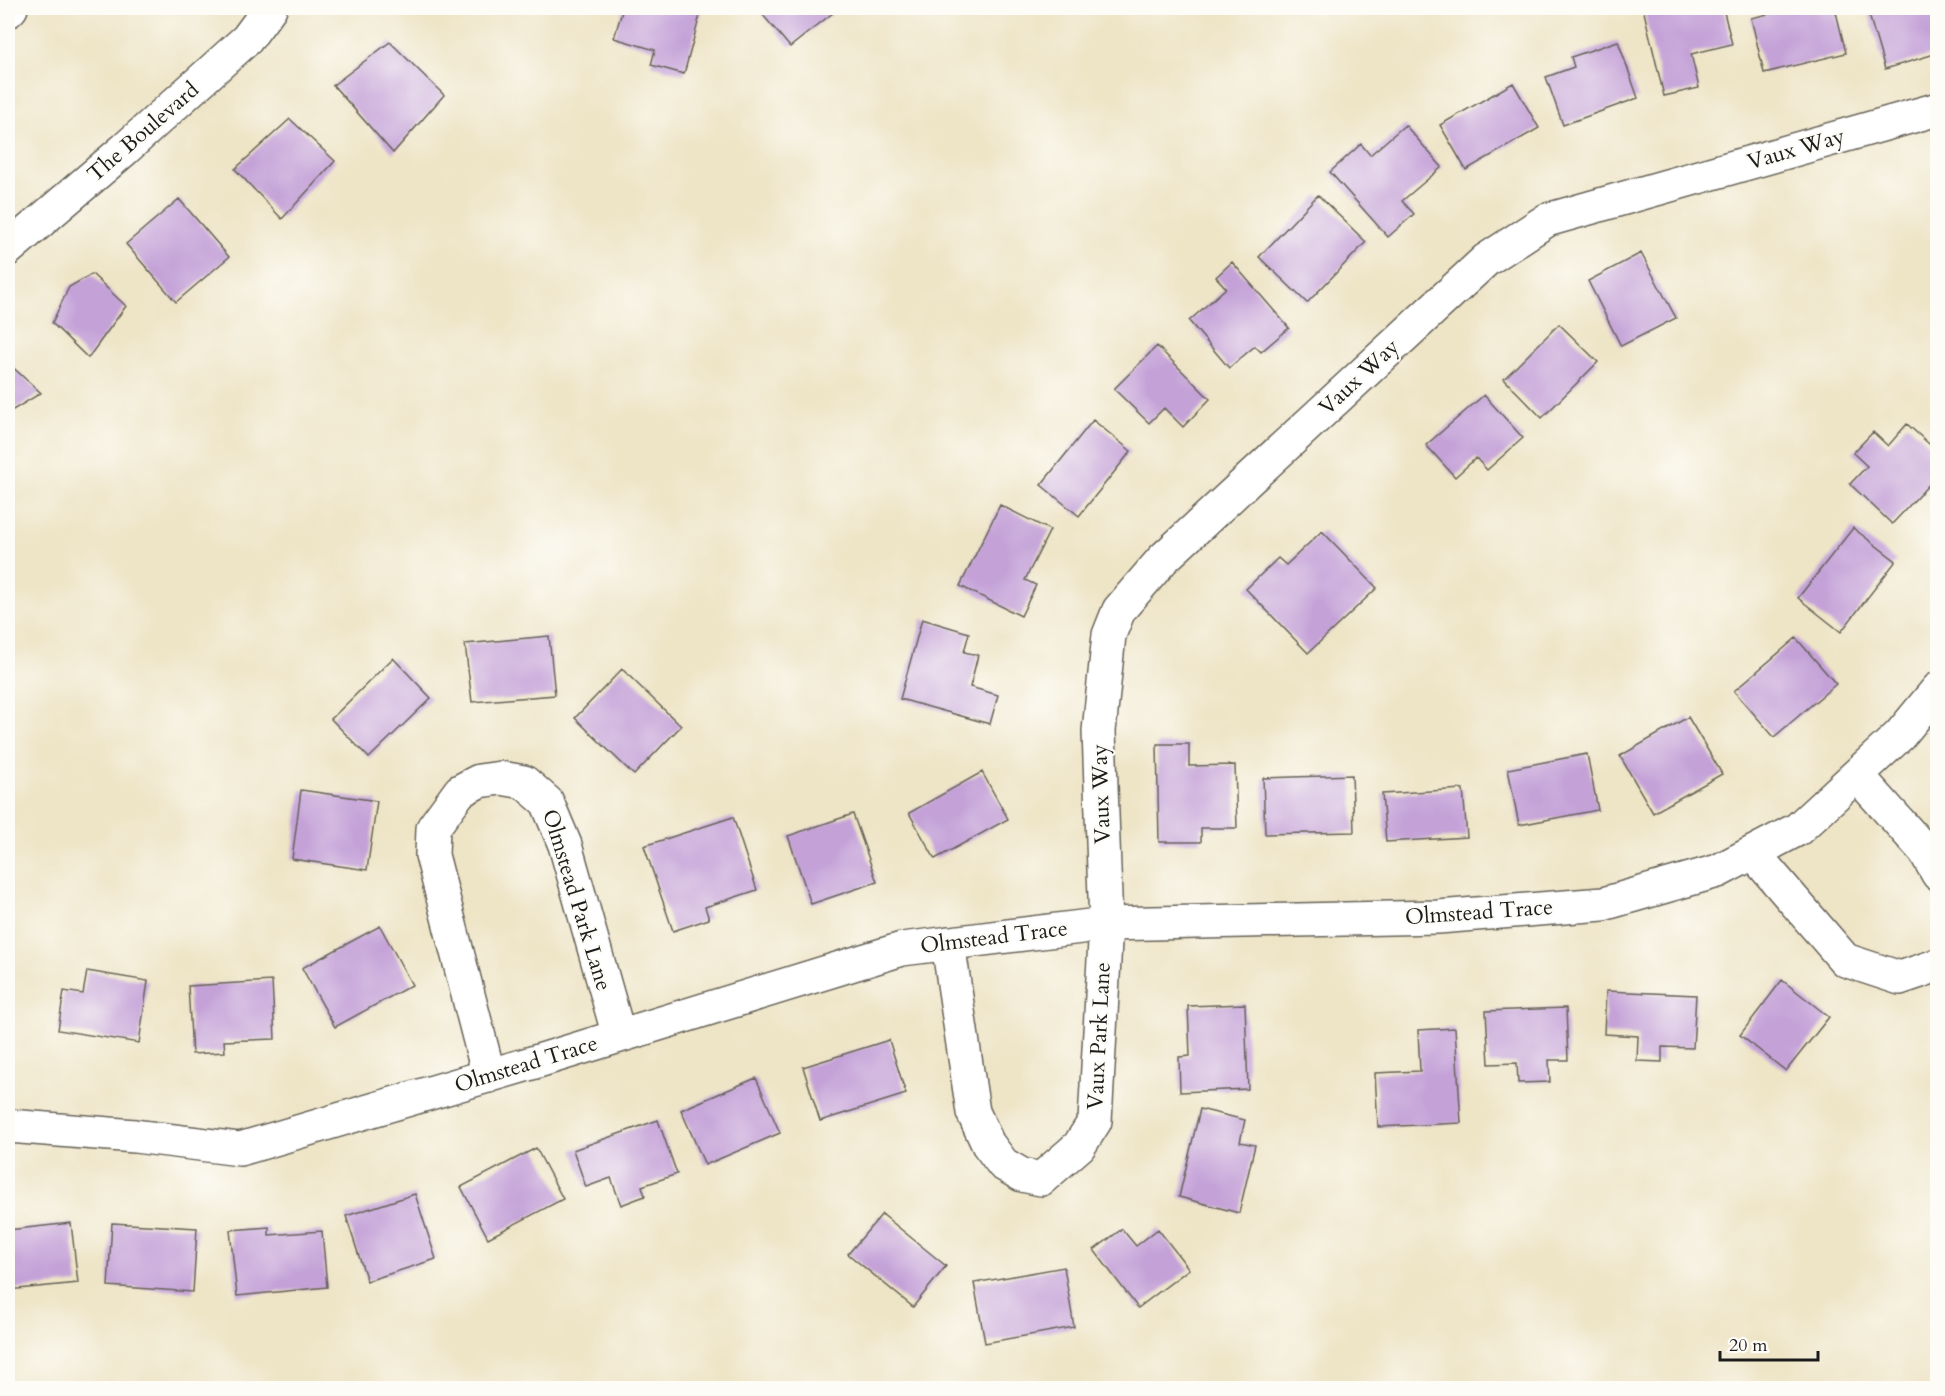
<svg xmlns="http://www.w3.org/2000/svg" width="1945" height="1396" font-family="Cardo,serif">
	<style>
		.building { fill: #c4a2d8 }
		.lines { fill: none; stroke-linecap: round; stroke-linejoin: round }
		.minor-casing { stroke: #666258; stroke-width: 36 }
		.minor { stroke: #fff; stroke-width: 33 }
		.labels { text-anchor: middle; dominant-baseline: central; stroke-width: 4.5; stroke-linejoin: round; paint-order: stroke }
		.street-label { font-size: 22px; fill: #1c1c1c; stroke: #fdfcf7 }
	</style>
	<rect width="100%" height="100%" fill="#fdfcf7"/>
	<filter id="ink" filterUnits="userSpaceOnUse"><feTurbulence type="fractalNoise" baseFrequency=".0167" numOctaves="2"/><feDisplacementMap in="SourceGraphic" scale="12" xChannelSelector="R" yChannelSelector="G"/><feConvolveMatrix kernelMatrix="1 2 1 2 8 2 1 2 1" color-interpolation-filters="sRGB"/></filter>
	<filter id="wash" filterUnits="userSpaceOnUse"><feTurbulence type="fractalNoise" baseFrequency=".008" numOctaves="4" result="noise"/><feDisplacementMap in="SourceGraphic" scale="24" xChannelSelector="R" yChannelSelector="G"/><feGaussianBlur stdDeviation="1.35" result="paint"/><feColorMatrix in="noise" values="0 0 0 0 0 0 0 0 0 0 0 0 0 0 0 0 0 1.4 0 .05"/><feComposite in="paint" operator="in"/></filter>
	<g filter="url(#wash)">
		<rect width="100%" height="100%" fill="#eee4c6"/>
		<g id="blocks">
			<path class="building" d="M623,8H702L684,74L651,65L655,50L614,38Z
				M757,8H839L790,47Z
				M1643,8H1723L1732,44L1691,54L1699,88L1664,96Z
				M1795,8H1835L1846,53L1764,73L1751,18Z
				M1867,8H1938V53L1885,69Z
				M1618,41L1638,98L1563,125L1546,77L1574,67L1571,57Z
				M390,42L444,95L393,153L333,85Z
				M1513,83L1539,128L1466,170L1440,125Z
				M290,119L335,161L282,219L235,169Z
				M1405,125L1442,167L1402,201L1414,214L1388,237L1330,172L1361,144L1370,155Z
				M1318,195L1366,242L1307,303L1259,257Z
				M179,199L229,257L176,302L126,244Z
				M1641,253L1676,318L1621,346L1588,281Z
				M1232,262L1289,328L1261,352L1255,346L1229,368L1189,321L1226,288L1216,277Z
				M92,274L126,306L88,358L52,323L69,287Z
				M1559,324L1598,362L1542,418L1504,379Z
				M1157,346L1210,399L1183,427L1164,408L1149,423L1114,389Z
				M8,363L41,393L8,413Z
				M1484,395L1523,438L1487,470L1476,458L1455,477L1426,445Z
				M1093,420L1131,451L1079,516L1041,485Z
				M1907,424L1938,452V475L1892,524L1850,484L1867,466L1853,453L1873,432L1888,446Z
				M1000,505L1050,530L1025,580L1036,585L1021,616L960,586Z
				M1853,528L1896,561L1841,632L1798,598Z
				M1322,531L1377,588L1308,653L1246,589L1278,558L1286,565Z
				M922,619L969,633L964,652L978,655L970,687L998,695L990,724L900,699Z
				M549,636L555,695L472,702L465,644Z
				M1796,638L1836,684L1774,737L1734,691Z
				M393,658L431,698L369,758L331,719Z
				M622,669L681,726L634,775L575,718Z
				M1688,717L1722,774L1653,813L1620,756Z
				M1157,744H1189V766L1235,765L1237,828H1201V842H1159Z
				M1587,754L1598,810L1519,825L1508,769Z
				M982,772L1008,819L935,859L909,813Z
				M1352,775L1354,832L1265,834L1263,778Z
				M1463,789L1467,837L1386,842L1382,794Z
				M301,790L377,801L367,870L292,859Z
				M853,814L877,882L811,904L788,836Z
				M733,817L757,890L705,907L709,919L673,931L644,846Z
				M380,926L412,985L335,1027L302,968Z
				M87,971L148,981L139,1043L58,1030L64,991L83,994Z
				M1782,980L1829,1017L1786,1071L1740,1035Z
				M272,981L275,1039L224,1041L225,1052L192,1054L188,986Z
				M1606,991L1696,995L1693,1048L1662,1047V1062L1637,1061L1638,1036L1604,1034Z
				M1245,1004L1248,1089L1180,1092L1179,1057L1190,1056L1188,1006Z
				M1566,1008L1568,1060H1549L1550,1082L1518,1083L1517,1063L1489,1064L1486,1011Z
				M1455,1028L1461,1123L1378,1127L1375,1073L1420,1071L1418,1030Z
				M889,1040L906,1094L820,1121L803,1067Z
				M756,1078L780,1133L705,1165L681,1110Z
				M1200,1109L1245,1120L1240,1142L1255,1145L1239,1213L1179,1197Z
				M658,1120L677,1174L642,1186L645,1196L621,1205L611,1178L586,1187L573,1150Z
				M536,1148L563,1199L488,1238L461,1187Z
				M415,1194L436,1259L367,1281L346,1216Z
				M882,1214L946,1266L913,1307L848,1254Z
				M71,1223L78,1283L8,1290V1230Z
				M112,1223L197,1228L193,1292L108,1286Z
				M269,1227V1235L322,1231L327,1287L237,1296L230,1230Z
				M1122,1229L1136,1246L1158,1229L1189,1269L1138,1308L1094,1250Z
				M1064,1267L1074,1327L985,1343L974,1283Z"/>
		</g>
	</g>
	<g filter="url(#ink)">
		<use href="#blocks" fill-opacity="0" stroke="#666258" stroke-width="1.5"/>
		<g class="lines">
			<g class="minor-casing">
				<path id="minor" d="M8,11L11,8
					M8,249L125,149L247,39L270,8
					M1857,775L1925,851L1938,874
					M1753,853L1845,960L1900,978L1938,965
					M948,943L973,1112L988,1144L1003,1164L1022,1175L1041,1179L1079,1146L1095,1121L1106,924L1099,731L1109,635L1119,610L1163,559L1486,260L1547,220L1938,109
					M489,1076L432,855L433,828L460,791L479,781L501,778L524,782L547,802L565,845L619,1036
					M8,1126L135,1136L240,1149L535,1062L902,949L1106,924L1438,917L1603,904L1718,871L1798,829L1900,735L1938,689"/>
			</g>
			<use href="#minor" class="minor"/>
		</g>
	</g>
	<g class="labels">
		<g class="street-label">
			<text transform="translate(143 132) rotate(-41)">The Boulevard</text>
			<text transform="translate(1796 149) rotate(-16)">Vaux Way</text>
			<text transform="translate(1359 377) rotate(-43)">Vaux Way</text>
			<text transform="translate(1101 794) rotate(-92)">Vaux Way</text>
			<text transform="translate(577 900) rotate(73)">Olmstead Park Lane</text>
			<text transform="translate(1479 912) rotate(-4)">Olmstead Trace</text>
			<text transform="translate(994 937) rotate(-7)">Olmstead Trace</text>
			<text transform="translate(1099 1036) rotate(-87)">Vaux Park Lane</text>
			<text transform="translate(526 1064) rotate(-17)">Olmstead Trace</text>
		</g>
	</g>
	<rect width="1945" height="1396" fill="none" stroke="#fdfcf7" stroke-width="30"/>
	<path d="M1720 1351v9h98v-9" fill="none" stroke="#1c1c1c" stroke-width="3"/>
	<text x="1729" y="1351" font-size="18" fill="#1c1c1c" stroke="#fdfcf7" stroke-width="4.5" paint-order="stroke">20 m</text>
</svg>
